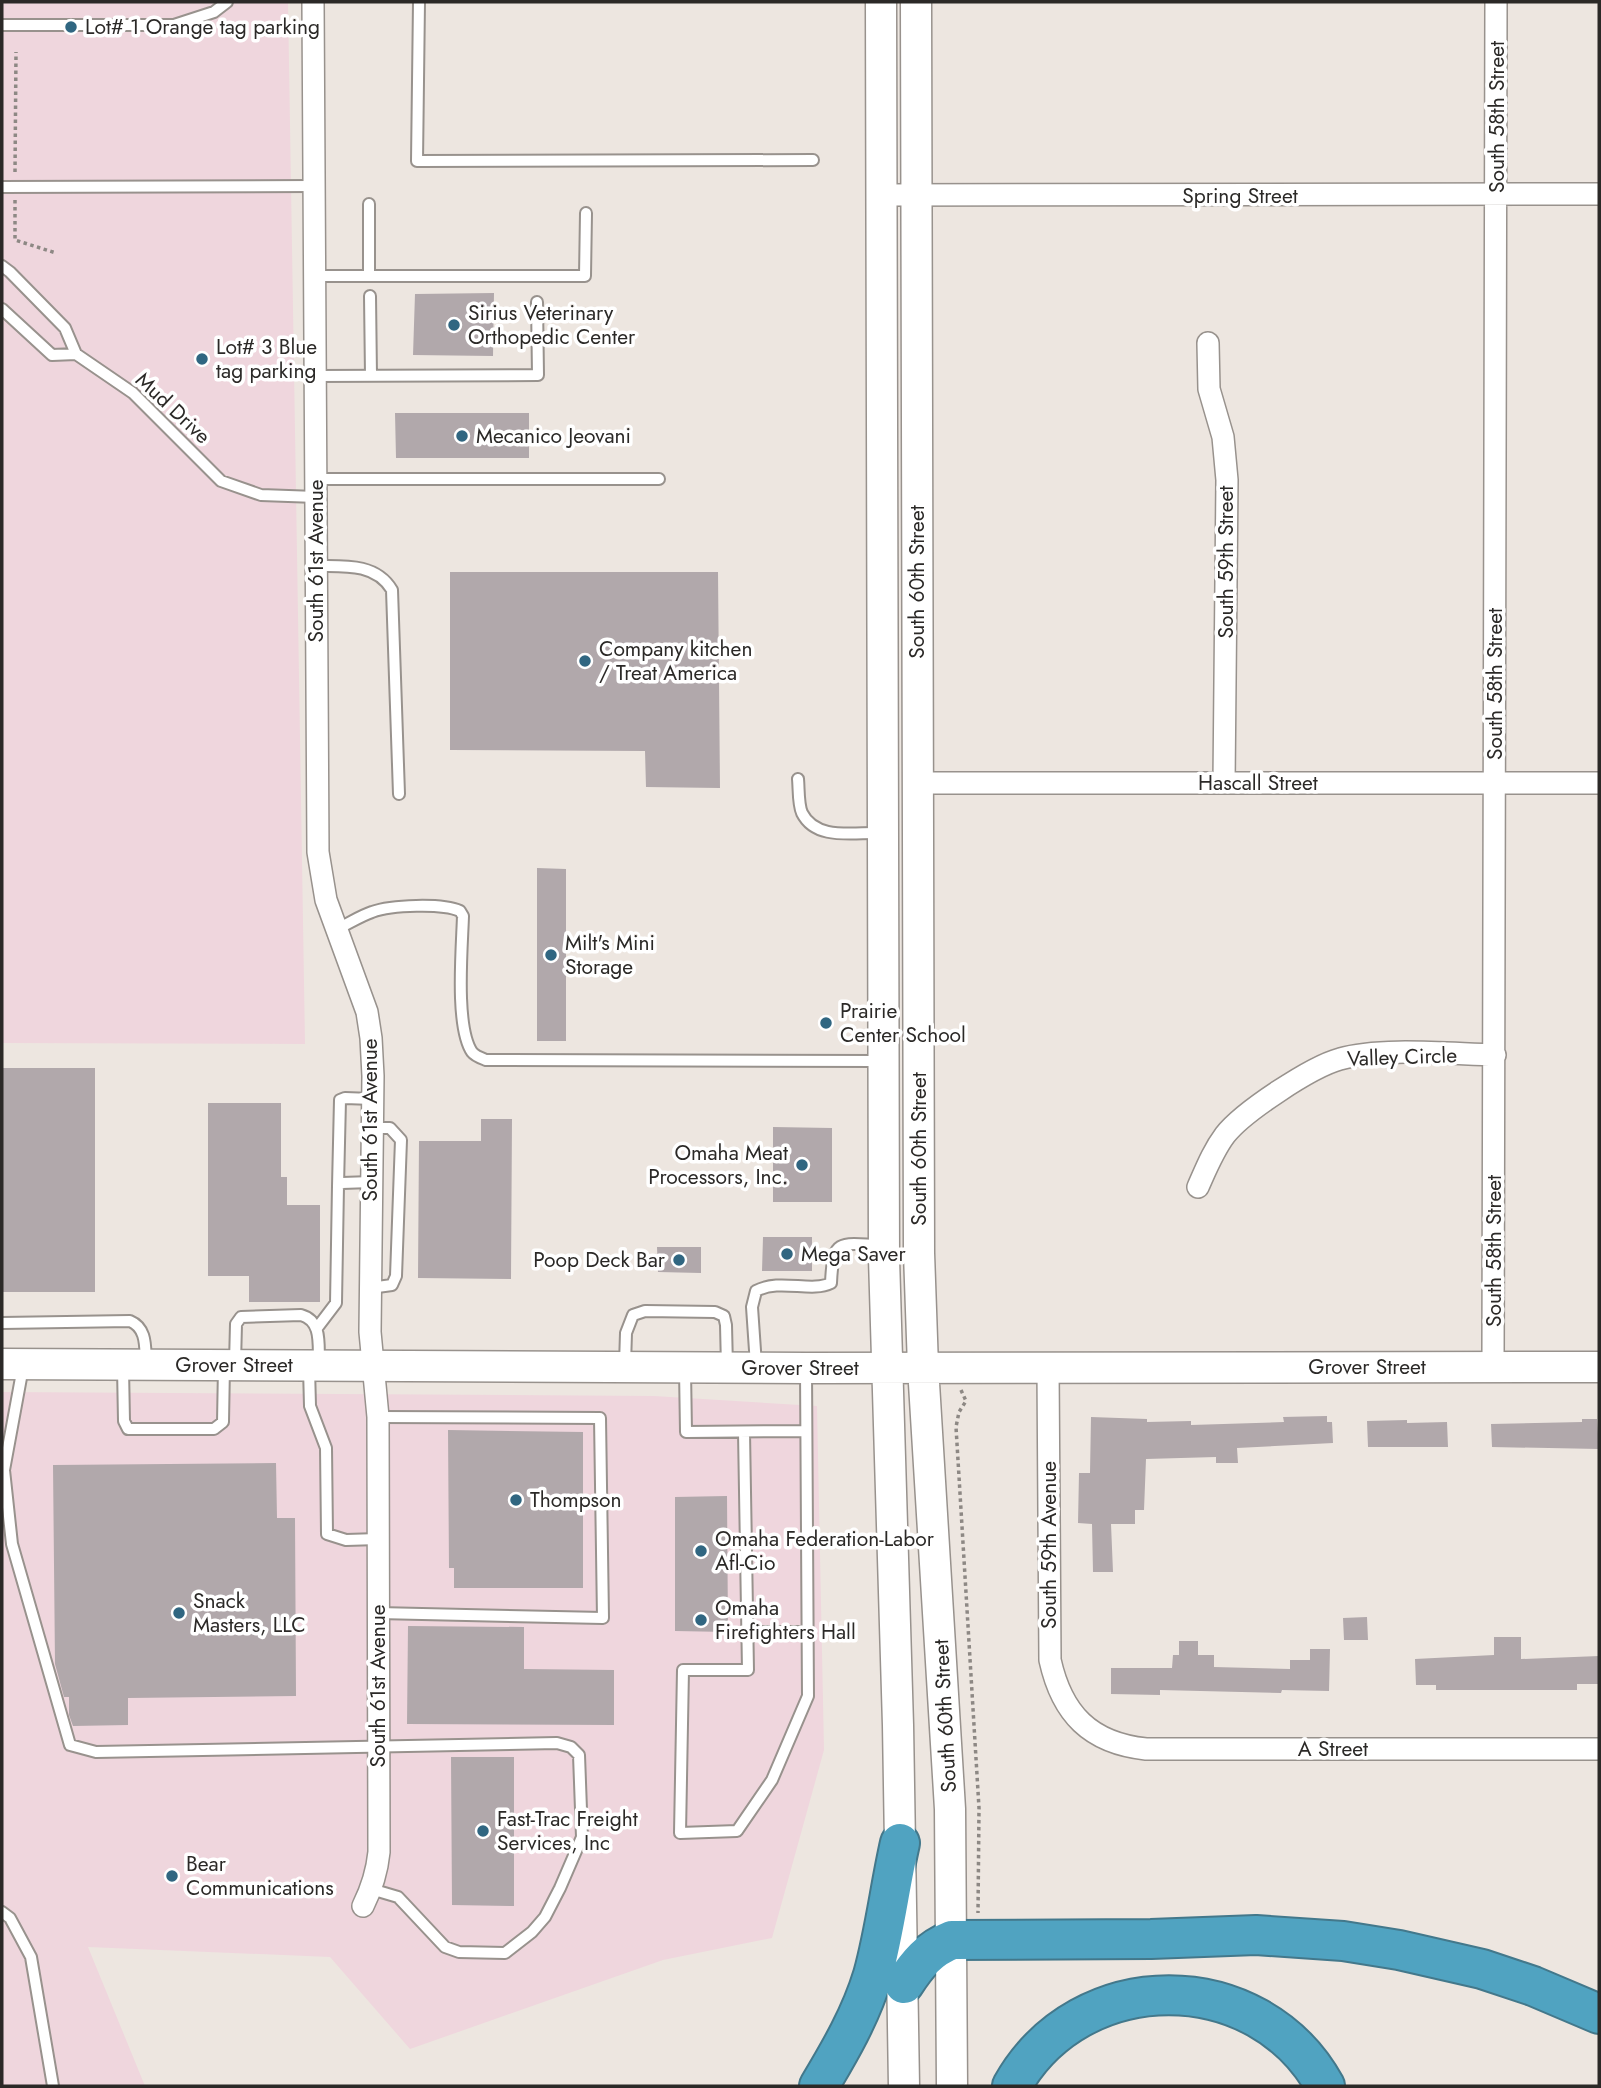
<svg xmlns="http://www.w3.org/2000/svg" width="1601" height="2088" font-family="Jost,sans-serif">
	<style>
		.industrial { fill: #efd6dd }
		.building { fill: #b1a8ab }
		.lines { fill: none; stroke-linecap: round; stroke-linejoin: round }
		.lane-casing { stroke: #98928d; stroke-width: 14 }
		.street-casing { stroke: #98928d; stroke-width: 24 }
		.secondary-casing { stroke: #98928d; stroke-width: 33 }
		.highway-casing { stroke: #43788b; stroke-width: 42 }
		.path { stroke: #8d8884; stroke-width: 3.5; stroke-dasharray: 3.5 3.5; stroke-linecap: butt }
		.lane { stroke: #fff; stroke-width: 10 }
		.street { stroke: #fff; stroke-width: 21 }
		.secondary { stroke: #fff; stroke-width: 30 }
		.highway { stroke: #50a3c1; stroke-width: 38 }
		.poi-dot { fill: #306681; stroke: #fff; stroke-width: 2.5 }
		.labels { text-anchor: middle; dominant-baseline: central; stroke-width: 7; stroke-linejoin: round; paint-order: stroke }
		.poi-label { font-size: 21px; fill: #2b2927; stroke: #fff; text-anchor: start }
		.street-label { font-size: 21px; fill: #2b2927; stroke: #fff }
	</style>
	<rect width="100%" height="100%" fill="#ede6e0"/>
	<path class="industrial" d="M2,2H288L305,1044L2,1043Z
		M2,1392L654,1396L817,1406L824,1750L772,1938L663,1960L410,2049L330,1957L88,1947L145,2086H2Z"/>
	<path class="building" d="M494,293L493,356L413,355L415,294Z
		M395,413H529V458H396Z
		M450,572H718L720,788L646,787L645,751L450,750Z
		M537,868L566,869V1041H537Z
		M2,1068H95V1292H2Z
		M208,1103H281V1177H287V1205H320V1302H249V1276H208Z
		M481,1119H512L511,1279L418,1278L419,1141H481Z
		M773,1127L832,1128V1202H773Z
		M763,1237H812V1271H762Z
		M657,1247H701V1273L658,1272Z
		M1327,1416V1422H1332L1333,1443L1237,1448L1238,1463H1216V1457L1146,1459L1144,1510H1135V1524H1111L1113,1572H1093L1092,1524L1078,1523L1079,1473H1090L1091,1417L1147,1419V1422L1191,1421V1425L1284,1422L1283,1417Z
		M1582,1419H1597L1599,1449L1492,1447L1491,1424L1582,1422Z
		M1407,1420V1423L1447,1422L1448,1447H1368L1367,1421Z
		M448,1430L583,1432V1588H454V1568H449Z
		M276,1463L277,1518H295L296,1696L128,1698V1725L73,1726L69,1715V1697H64L55,1664L53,1465Z
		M727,1496L728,1632L675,1631V1497Z
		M1367,1617L1368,1640H1344L1343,1618Z
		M408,1626L524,1627V1669L614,1670V1725L407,1724Z
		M1494,1637H1521V1659L1599,1656V1684H1577V1690H1436V1685H1416L1415,1659L1494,1655Z
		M1179,1641H1198V1655H1214V1667L1290,1669V1660H1310V1649H1330L1329,1691L1282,1690L1281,1693L1160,1690V1695L1111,1694V1668H1172L1173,1655H1179Z
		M451,1757H514V1906L452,1905Z"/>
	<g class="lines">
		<g class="lane-casing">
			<path id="lane" d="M419,2L417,161L813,160
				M2,25H174L214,12L227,2
				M2,187L314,186
				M2,266L10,272L65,328L76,354L133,393L221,481L261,495L316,497
				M315,276H585L586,213
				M369,276V204
				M370,296L371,376
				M2,309L52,355L76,354
				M315,376L538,375L537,302
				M316,479H659
				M316,566C344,566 376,563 392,590L399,794
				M798,779C799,789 798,804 802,813C816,841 854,832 880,833
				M337,929C348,924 360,916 372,912C391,905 442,903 460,911L463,916C462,948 455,1027 472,1052C475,1056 481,1058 486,1060L880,1061
				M338,1186L340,1100L345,1098L372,1099
				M370,1288L392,1285L396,1276L401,1140L390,1128H372
				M2,1323L130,1321C147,1328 145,1347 146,1362
				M317,1328L336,1303L338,1186L342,1183L371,1182
				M235,1363L236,1324L241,1317L301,1315C323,1321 318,1346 319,1365
				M625,1364L626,1333L633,1315L645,1311L715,1312L724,1316L726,1325L727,1367
				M756,1365L752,1307L756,1291C780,1278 811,1293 831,1283C833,1237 839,1244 881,1245
				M23,1367L4,1470L12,1544L70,1745L96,1752L557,1743L571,1747L579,1755L582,1837L560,1888L545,1917L532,1932L505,1953L459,1952L445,1947L398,1897L371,1889
				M123,1368L124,1421L128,1429H214L223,1422L224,1366
				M309,1368L310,1406L326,1448L327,1534L346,1540L378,1539
				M685,1370L686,1432L806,1431
				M378,1417L600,1418L603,1618L378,1613
				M744,1432L748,1670H683L680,1833L737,1831L772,1780L808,1696L806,1371
				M747,1632H808
				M2,1912L10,1918L31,1957L53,2086"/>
		</g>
		<g class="street-casing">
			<path id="street" d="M313,2L318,852L326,900L367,1012L371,1038L373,1076L370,1332L378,1417L379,1852C377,1872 372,1888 363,1906
				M880,195L1599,194
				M1208,343L1209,389L1223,437L1227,480L1224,783
				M918,783H1599
				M1198,1187C1206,1169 1213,1151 1225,1135C1243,1112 1311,1067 1340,1059C1380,1047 1451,1054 1495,1055
				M1048,1367L1050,1660C1062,1714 1090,1743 1146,1749H1599
				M1493,1367L1496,2"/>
		</g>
		<g class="secondary-casing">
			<path id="secondary" d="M881,2L884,1258L898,1725L904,2086
				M916,2L919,1253L923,1367L950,1809L952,2086
				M2,1364L806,1368L1599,1367"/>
		</g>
		<g class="highway-casing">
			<path id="highway" d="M904,1984C917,1964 929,1949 952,1940L1151,1939L1256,1935L1343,1941L1399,1950L1482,1969L1533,1986L1599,2014
				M819,2086C840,2051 861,2015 873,1975C885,1932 890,1887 900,1843
				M1012,2086C1080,1965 1258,1965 1325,2086"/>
		</g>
		<path class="path" d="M15,172L16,52
			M15,200V240L56,253
			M961,1390L966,1401L959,1412L956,1427L979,1808L978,1913"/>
		<use href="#lane" class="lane"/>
		<use href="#street" class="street"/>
		<use href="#secondary" class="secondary"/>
		<use href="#highway" class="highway"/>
	</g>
	<g class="poi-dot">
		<circle cx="71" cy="27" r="7"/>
		<circle cx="454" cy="325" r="7"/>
		<circle cx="202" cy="359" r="7"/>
		<circle cx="462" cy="436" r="7"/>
		<circle cx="585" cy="661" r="7"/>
		<circle cx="551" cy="955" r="7"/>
		<circle cx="826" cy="1023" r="7"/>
		<circle cx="802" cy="1165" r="7"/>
		<circle cx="787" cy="1254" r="7"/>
		<circle cx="679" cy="1260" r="7"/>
		<circle cx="516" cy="1500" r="7"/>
		<circle cx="701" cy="1551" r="7"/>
		<circle cx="179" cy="1613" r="7"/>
		<circle cx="701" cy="1620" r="7"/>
		<circle cx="483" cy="1831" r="7"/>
		<circle cx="172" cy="1876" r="7"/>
	</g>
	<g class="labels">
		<g class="poi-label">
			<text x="85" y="27">Lot# 1 Orange tag parking</text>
			<text x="468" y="313">Sirius Veterinary<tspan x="468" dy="24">Orthopedic Center</tspan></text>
			<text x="216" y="347">Lot# 3 Blue<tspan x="216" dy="24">tag parking</tspan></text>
			<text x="476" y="436">Mecanico Jeovani</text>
			<text x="599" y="649">Company kitchen<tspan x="599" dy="24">/ Treat America</tspan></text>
			<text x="565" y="943">Milt's Mini<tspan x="565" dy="24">Storage</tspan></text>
			<text x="840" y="1011">Prairie<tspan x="840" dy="24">Center School</tspan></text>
			<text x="788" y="1153" text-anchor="end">Omaha Meat<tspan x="788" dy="24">Processors, Inc.</tspan></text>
			<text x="801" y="1254">Mega Saver</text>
			<text x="665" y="1260" text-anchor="end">Poop Deck Bar</text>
			<text x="530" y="1500">Thompson</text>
			<text x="715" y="1539">Omaha Federation-Labor<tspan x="715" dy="24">Afl-Cio</tspan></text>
			<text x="193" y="1601">Snack<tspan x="193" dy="24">Masters, LLC</tspan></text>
			<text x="715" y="1608">Omaha<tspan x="715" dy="24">Firefighters Hall</tspan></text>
			<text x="497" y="1819">Fast-Trac Freight<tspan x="497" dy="24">Services, Inc</tspan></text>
			<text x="186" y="1864">Bear<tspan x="186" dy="24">Communications</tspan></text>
		</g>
		<g class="street-label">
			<text transform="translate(1497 117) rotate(-90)">South 58th Street</text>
			<text x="1240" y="196">Spring Street</text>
			<text transform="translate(173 408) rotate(43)">Mud Drive</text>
			<text transform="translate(316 561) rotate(-90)">South 61st Avenue</text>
			<text transform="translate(1226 562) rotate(-90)">South 59th Street</text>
			<text transform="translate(917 582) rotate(-90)">South 60th Street</text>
			<text transform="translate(1495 684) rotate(-90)">South 58th Street</text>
			<text x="1258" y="783">Hascall Street</text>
			<text transform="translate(1402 1057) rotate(-2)">Valley Circle</text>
			<text transform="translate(370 1120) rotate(-90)">South 61st Avenue</text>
			<text transform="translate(919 1149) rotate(-90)">South 60th Street</text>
			<text transform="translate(1494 1251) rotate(-90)">South 58th Street</text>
			<text x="234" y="1365">Grover Street</text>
			<text x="1367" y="1367">Grover Street</text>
			<text x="800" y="1368">Grover Street</text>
			<text transform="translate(1049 1545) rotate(-90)">South 59th Avenue</text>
			<text transform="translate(378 1686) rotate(-90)">South 61st Avenue</text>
			<text transform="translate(945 1716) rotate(-93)">South 60th Street</text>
			<text x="1333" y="1749">A Street</text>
		</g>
	</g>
	<rect width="1601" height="2088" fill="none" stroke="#2b2927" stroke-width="7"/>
</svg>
